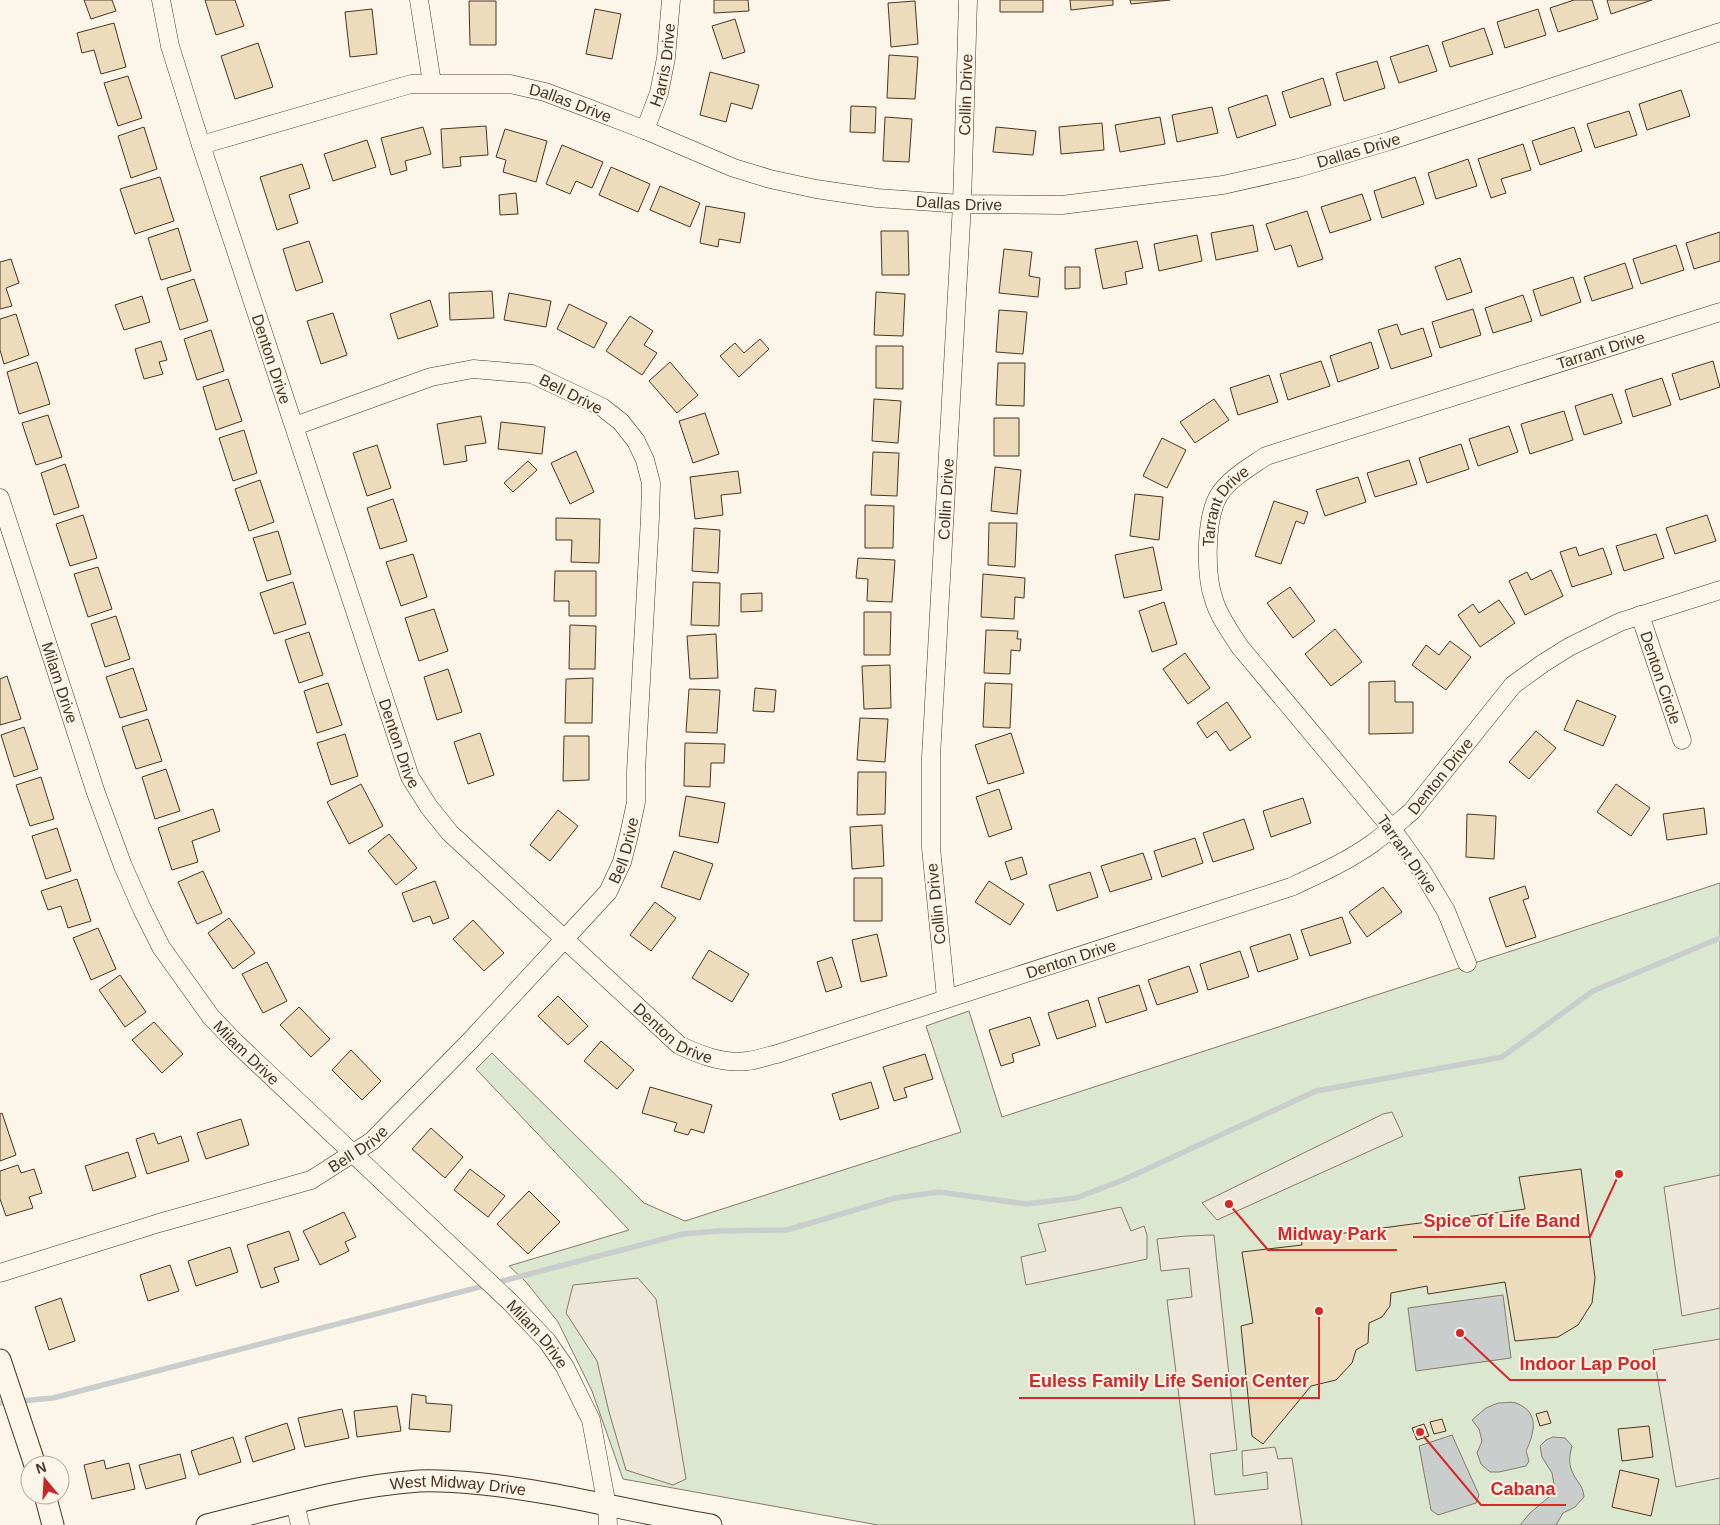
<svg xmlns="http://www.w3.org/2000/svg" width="1720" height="1525" font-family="Helvetica,sans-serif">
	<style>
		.green { fill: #dce7d0; stroke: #887966 }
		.parking { fill: #ede7d9; stroke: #887966 }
		.water { fill: #c9cecd; stroke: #887966 }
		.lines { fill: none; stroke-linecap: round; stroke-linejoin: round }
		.stream { stroke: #c9cecd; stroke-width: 5.5 }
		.building { fill: #ecdcbc; stroke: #4a3520 }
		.minor-casing { stroke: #4a3520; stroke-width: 19 }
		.tertiary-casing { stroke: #4a3520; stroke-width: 23 }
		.minor { stroke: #fbf6e9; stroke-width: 18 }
		.tertiary { stroke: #fbf6e9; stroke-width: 21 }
		.labels { text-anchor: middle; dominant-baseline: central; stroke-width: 4; stroke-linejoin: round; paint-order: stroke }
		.street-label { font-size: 16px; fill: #4a3520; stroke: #fbf6e9 }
		.leader { fill: none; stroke: #d62828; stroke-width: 2 }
		.callout-dot { fill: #d62828; stroke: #fbf6e9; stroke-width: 2 }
		.callout-label { font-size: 18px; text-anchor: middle; font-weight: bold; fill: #d62828; stroke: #fbf6e9; stroke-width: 4; stroke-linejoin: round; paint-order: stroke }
	</style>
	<rect width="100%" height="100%" fill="#fbf6e9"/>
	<path class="green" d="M1720,883V1525H878L623,1479L592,1391L558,1322L526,1282L509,1266L629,1230L476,1069L492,1053L644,1203L685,1221L961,1132L926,1026L969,1011L1002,1117Z"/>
	<path class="parking" d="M1392,1112L1403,1136L1217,1220L1202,1203L1383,1114Z
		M1720,1175V1308L1682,1316L1664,1187Z
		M1121,1207L1131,1231L1144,1226L1147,1235V1259L1026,1285L1021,1257L1046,1251L1038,1224Z
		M1214,1235L1237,1450L1210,1454L1215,1495L1268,1489L1267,1472L1243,1476L1242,1451L1275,1447L1278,1459L1292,1458L1302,1525H1195L1167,1300L1192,1297L1189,1268L1161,1271L1157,1239L1186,1236Z
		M638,1278L656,1299L686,1479L673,1485L626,1470L609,1412L597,1361L566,1313L573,1285Z
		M1720,1339V1478L1676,1487L1653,1350Z"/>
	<path class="water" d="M1503,1295L1511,1358L1416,1371L1408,1308Z
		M1498,1403C1504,1403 1513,1401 1518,1404C1540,1413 1534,1434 1526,1451L1529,1461L1526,1466L1499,1472H1490L1481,1464L1477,1453L1482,1441L1479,1429L1472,1420L1486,1408Z
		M1452,1435L1479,1495L1476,1503L1438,1515L1431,1510L1419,1446Z
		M1553,1437L1565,1438L1572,1446C1570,1454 1568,1462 1572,1471C1576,1482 1583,1484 1584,1497L1575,1507L1563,1513L1556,1525H1520L1530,1513L1549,1497L1554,1484L1552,1473L1542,1457L1540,1446L1546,1440Z"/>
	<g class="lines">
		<path class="stream" d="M0,1403L53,1398L683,1234L719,1231L787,1230L895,1198L939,1192L1026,1204L1076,1198L1123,1180L1316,1091L1502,1057L1593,991L1720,938"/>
	</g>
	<path class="building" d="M84,0H112L116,11L91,19Z
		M205,0H235L244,26L216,35Z
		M714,0H748L749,11L714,13Z
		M1000,0H1043V12H1000Z
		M1070,0H1113V5L1071,10Z
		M1130,0H1170L1131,4Z
		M1574,0H1592L1598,19L1558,32L1550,8Z
		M1607,0H1652L1611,14Z
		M469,1H496V45H470Z
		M915,1L918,44L891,47L888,3Z
		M372,9L377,54L350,57L345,12Z
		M595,9L621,14L612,59L586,54Z
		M1538,9L1546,35L1505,48L1497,22Z
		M735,19L745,52L723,59L712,26Z
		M114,23L126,67L101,74L94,50L82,53L77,33Z
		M1484,28L1493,54L1450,67L1442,42Z
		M258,43L273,87L235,99L221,56Z
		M1428,45L1437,71L1399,83L1390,57Z
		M889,55L918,57L915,99L887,98Z
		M1377,61L1385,88L1344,101L1336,73Z
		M710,72L759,85L752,109L731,103L726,122L700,115Z
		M128,76L142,118L118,126L104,83Z
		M1323,78L1331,105L1290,118L1282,92Z
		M1681,90L1690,116L1647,130L1639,104Z
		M1267,95L1276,125L1237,138L1228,108Z
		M851,106L876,107L875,133L850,132Z
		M1212,107L1218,133L1177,142L1172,115Z
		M1629,111L1637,135L1595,148L1587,124Z
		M885,117L912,119L909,162L883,161Z
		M1160,117L1165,144L1120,152L1115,125Z
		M1102,123L1104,150L1061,154L1059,127Z
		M486,126L488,155L460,157L461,166L443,168L441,129Z
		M144,127L157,169L131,178L118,136Z
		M423,127L431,154L405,161L407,170L391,175L381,138Z
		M996,127L1036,131L1033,155L993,152Z
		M1574,127L1582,151L1540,165L1532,141Z
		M505,129L547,141L536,182L503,172L506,160L496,157Z
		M367,140L376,167L333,181L324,154Z
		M1523,144L1531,170L1501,179L1506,193L1491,198L1478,159Z
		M562,145L603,162L592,188L576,181L570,194L546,184Z
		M1468,159L1477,186L1436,199L1428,173Z
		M302,164L310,188L289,195L298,223L277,230L260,177Z
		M611,167L650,184L638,212L599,195Z
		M160,177L174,221L135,234L120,189Z
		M1415,177L1424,204L1382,218L1374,191Z
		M660,186L700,203L690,227L650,210Z
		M516,193L518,214L500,215L499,195Z
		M1362,194L1371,220L1330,233L1321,207Z
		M706,206L745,213L740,243L719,239L718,247L700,243Z
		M1307,211L1323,259L1298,267L1291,245L1275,250L1266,224Z
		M1253,225L1258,251L1216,260L1211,233Z
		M178,228L191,271L161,280L148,238Z
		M881,231H908L909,275H882Z
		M1720,232V261L1694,269L1686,243Z
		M1197,235L1202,261L1159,271L1154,244Z
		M309,241L323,282L296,291L283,249Z
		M1137,241L1143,268L1125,272L1127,284L1103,289L1095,249Z
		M1676,245L1684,270L1641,284L1633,259Z
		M1004,249L1032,252L1029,276L1040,278L1038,297L999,293Z
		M1460,258L1472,292L1447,300L1435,267Z
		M11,259L19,283L6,288L12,306L0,309V262Z
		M1625,263L1633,288L1592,301L1584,277Z
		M1065,267H1080V288L1065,289Z
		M1573,277L1581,302L1541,316L1533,290Z
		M194,279L208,321L180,330L167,288Z
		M492,291L494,318L450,320L449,293Z
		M876,292L905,294L903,336L874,335Z
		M509,293L551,301L546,327L504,320Z
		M1523,295L1532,321L1493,333L1485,308Z
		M142,296L150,322L124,330L115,305Z
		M430,300L438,326L398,339L390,314Z
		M569,304L607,323L594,348L557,329Z
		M1473,309L1481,335L1440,348L1432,322Z
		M999,310L1027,312L1023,354L996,352Z
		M333,313L347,355L321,364L307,321Z
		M16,314L29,355L4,364L0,350V319Z
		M630,316L653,331L644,345L657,353L642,375L606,351Z
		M1397,324L1401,335L1423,328L1432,356L1391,369L1378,330Z
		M211,330L224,371L197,380L184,339Z
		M760,339L769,349L739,377L720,356L735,343L744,353Z
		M161,341L167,360L159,362L163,374L144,379L135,349Z
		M1371,342L1379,368L1338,382L1330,356Z
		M876,346H903V389L876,388Z
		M1321,361L1330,386L1288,400L1280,374Z
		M1713,361L1720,387L1680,400L1672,374Z
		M37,362L50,404L19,414L7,372Z
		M670,362L698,395L677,413L649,381Z
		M998,363H1025L1024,406L996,405Z
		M1269,375L1278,402L1238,415L1230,388Z
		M1662,378L1671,405L1633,417L1625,390Z
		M228,379L242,421L216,430L203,387Z
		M1612,394L1622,423L1584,435L1575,406Z
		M874,399L901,401L898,443L872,441Z
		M1214,399L1229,420L1195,443L1180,422Z
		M1564,411L1573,440L1530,454L1521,424Z
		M705,413L719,454L693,463L679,421Z
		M48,415L62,457L36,465L22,423Z
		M481,416L486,443L465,446L467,461L444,465L437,424Z
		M994,418H1019V456H994Z
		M501,422L545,427L542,454L498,449Z
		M1509,426L1518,452L1478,466L1469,439Z
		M244,430L257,473L233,481L219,438Z
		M1162,438L1186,450L1167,488L1143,476Z
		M1461,444L1469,469L1427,483L1419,458Z
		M377,445L391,488L367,496L353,453Z
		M576,451L594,492L570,504L551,463Z
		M873,452L899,453L897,496L871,495Z
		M1409,460L1417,484L1375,497L1367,473Z
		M528,461L537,470L513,492L504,483Z
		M65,464L79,507L54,515L41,473Z
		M995,467L1021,470L1017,514L991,511Z
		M738,471L741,493L721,495L723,515L695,519L690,477Z
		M1358,477L1366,502L1325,516L1316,490Z
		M260,480L274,522L249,531L235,489Z
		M1135,494L1163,497L1159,540L1130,536Z
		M393,499L407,541L380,549L367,508Z
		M1274,501L1308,512L1304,524L1296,521L1281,564L1255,556Z
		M865,505L894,506L893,548H865Z
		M83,515L97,558L70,566L56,524Z
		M1707,515L1716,541L1675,554L1666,528Z
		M556,518L600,519L599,563L571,562L572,540H556Z
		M989,523H1017L1015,567L988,565Z
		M694,528L720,530L718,573L692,571Z
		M278,531L291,574L267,581L253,538Z
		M1656,534L1664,558L1624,571L1616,546Z
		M1153,547L1162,590L1124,598L1115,555Z
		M1576,547L1579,556L1603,548L1612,574L1572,587L1560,552Z
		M413,554L427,597L401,606L386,562Z
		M858,558L895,560L892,602L867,601L868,579L856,578Z
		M98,567L112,609L88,617L74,574Z
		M1551,570L1563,596L1525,615L1509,581L1527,572L1531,580Z
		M555,571H596V616H569V601H554Z
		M983,574L1025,578L1024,598L1015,597L1014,619L981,617Z
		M293,582L306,624L274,634L260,593Z
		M693,582L720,583L719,626L691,625Z
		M1290,587L1315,621L1293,638L1267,603Z
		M762,593V611L741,612V594Z
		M1499,600L1515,623L1480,647L1458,615L1473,604L1479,613Z
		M1164,602L1177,644L1152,652L1139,611Z
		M434,609L448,651L419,661L405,618Z
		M864,612H891L890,655H864Z
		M116,616L130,659L105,667L91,624Z
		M570,625L596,626L595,669H569Z
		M1335,629L1362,662L1331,686L1305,654Z
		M986,630L1018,631L1017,639H1021L1020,651L1011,650L1010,674L984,673Z
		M309,632L323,675L299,683L285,640Z
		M716,634L718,678L690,679L687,636Z
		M1450,641L1471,657L1446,690L1412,665L1426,645L1439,655Z
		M1185,653L1210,688L1188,704L1163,669Z
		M890,665L891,708L864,709L862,666Z
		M133,668L147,710L120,718L106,677Z
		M448,669L462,712L437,720L424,677Z
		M7,676L21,719L0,725V679Z
		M593,678L592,723H565L566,679Z
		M1395,681V702H1413V733L1369,734V682Z
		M328,683L342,725L317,733L304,691Z
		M985,683L1012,684L1010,728L983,727Z
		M755,688L776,690L774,712L753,711Z
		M689,689L720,690L717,733L686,732Z
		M1577,700L1616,716L1603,746L1564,730Z
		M1227,702L1251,737L1230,751L1216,731L1207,738L1197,723Z
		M860,718L888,719L885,762L857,760Z
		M148,719L162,761L136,769L122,727Z
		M24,727L38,769L14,777L1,735Z
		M1536,731L1556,748L1529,779L1509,762Z
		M480,733L494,775L468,784L454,742Z
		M1011,733L1024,773L988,784L975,745Z
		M345,734L358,776L331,785L317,743Z
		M564,736H589V780L563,781Z
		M685,743L725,744L724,763H711L710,787L684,786Z
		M166,769L180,811L155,819L142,777Z
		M858,772H886L885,814L857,815Z
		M41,777L54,819L30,826L16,785Z
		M361,784L383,826L349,844L327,802Z
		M1616,784L1650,808L1631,836L1597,812Z
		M999,789L1012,829L989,837L976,797Z
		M686,796L725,803L718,843L679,836Z
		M1303,798L1311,823L1271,837L1263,811Z
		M1704,808L1707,834L1667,840L1663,814Z
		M213,809L220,831L192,841L198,862L172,870L158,828Z
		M558,810L578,826L550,861L530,845Z
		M1467,814L1496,816L1494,859L1466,857Z
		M1244,819L1254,849L1213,862L1203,833Z
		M882,825L884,866L852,869L850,827Z
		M57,828L71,871L46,879L32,836Z
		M389,834L417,868L396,885L368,851Z
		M1195,838L1203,863L1162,877L1154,851Z
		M674,851L713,864L700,900L661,887Z
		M1143,853L1152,879L1110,892L1101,866Z
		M1022,857L1027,874L1011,880L1005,862Z
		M203,871L222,913L197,924L178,882Z
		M1090,872L1098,897L1057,911L1049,885Z
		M854,878H882V921H854Z
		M77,879L91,921L68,928L61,906L48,910L41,891Z
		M435,881L449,918L433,924L430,916L413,922L402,893Z
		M989,881L1024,904L1010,925L975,902Z
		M1525,886L1529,898L1523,900L1536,937L1506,947L1489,898Z
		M1383,887L1402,912L1367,937L1349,912Z
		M655,902L676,918L651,951L630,935Z
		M1342,917L1351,943L1310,956L1301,930Z
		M229,918L255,953L233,969L208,933Z
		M473,920L504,953L484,971L453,939Z
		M98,928L116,969L91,980L73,938Z
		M877,934L887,976L861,982L852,940Z
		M1290,934L1298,959L1258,972L1250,947Z
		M709,950L749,974L732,1002L692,978Z
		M1240,951L1249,977L1208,990L1200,964Z
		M832,957L842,987L826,992L817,962Z
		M267,962L287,1001L263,1013L242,974Z
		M1189,966L1198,992L1157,1005L1148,980Z
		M120,975L146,1012L125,1027L99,990Z
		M1139,985L1147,1010L1106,1023L1098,998Z
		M558,996L588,1026L568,1045L538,1016Z
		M1088,1000L1096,1026L1057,1039L1048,1013Z
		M299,1007L330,1039L311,1057L280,1025Z
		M1030,1017L1040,1045L1012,1054L1014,1062L1001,1066L989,1030Z
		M154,1022L183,1054L162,1073L132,1040Z
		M601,1041L634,1070L617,1089L584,1061Z
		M351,1050L381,1081L362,1100L332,1070Z
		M925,1054L933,1079L904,1088L907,1097L894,1101L883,1067Z
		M871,1082L879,1108L840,1120L832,1094Z
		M650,1087L712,1105L704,1133L691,1129L688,1135L674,1131L677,1123L642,1113Z
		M2,1113L16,1155L0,1161V1114Z
		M241,1119L249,1145L206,1159L197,1133Z
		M431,1128L463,1157L445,1178L412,1149Z
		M154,1133L158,1144L181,1136L189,1161L147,1174L136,1139Z
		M128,1152L136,1177L93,1191L85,1166Z
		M18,1165L21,1173L34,1169L42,1193L29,1197L33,1208L6,1216L0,1199V1171Z
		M470,1169L505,1196L488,1217L454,1190Z
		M1581,1169L1595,1278L1592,1303L1578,1325L1558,1337L1515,1341L1505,1282L1428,1294L1427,1286L1391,1293L1390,1306L1382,1317L1369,1323L1368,1343L1356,1350L1352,1363L1336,1380L1311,1386L1263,1444L1252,1436L1241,1326L1253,1323L1242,1252L1302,1245L1301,1236L1304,1231H1311L1315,1237L1525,1209L1519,1177Z
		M529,1191L560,1222L528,1254L497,1224Z
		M344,1212L356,1237L345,1242L349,1251L320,1265L303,1231Z
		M289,1231L299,1260L274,1268L279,1282L261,1288L247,1245Z
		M230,1247L238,1272L196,1286L188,1261Z
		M170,1265L179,1291L148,1301L140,1275Z
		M61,1298L75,1341L49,1350L35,1307Z
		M412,1394L426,1396V1403L452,1405L450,1432L409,1429Z
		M397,1406L401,1431L357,1437L354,1411Z
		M342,1409L349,1438L305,1447L298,1418Z
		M1547,1411L1551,1423L1540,1426L1536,1414Z
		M1442,1419L1446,1431L1434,1434L1430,1422Z
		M287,1423L295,1449L253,1462L245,1437Z
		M1424,1424L1429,1436L1417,1440L1412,1428Z
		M1649,1426L1653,1457L1622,1461L1618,1429Z
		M233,1437L241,1462L199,1475L191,1451Z
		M180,1454L186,1478L146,1489L139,1465Z
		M104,1460L106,1469L129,1463L135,1489L92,1499L84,1465Z
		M1620,1470L1659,1479L1651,1516L1612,1507Z"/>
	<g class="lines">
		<g class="minor-casing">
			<g id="minor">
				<path id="s1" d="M161,0L170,46L201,145L410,777L429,807L450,833L679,1045C700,1055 723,1064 747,1061C757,1060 767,1056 777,1054L1291,887C1319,874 1348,861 1373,843C1387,833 1399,822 1412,811L1513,685L1542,664L1569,647L1620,622L1720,590"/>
				<path d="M419,0L432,83"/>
				<path id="s2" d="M645,130L659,93L666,58L671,0"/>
				<path id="s3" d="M201,145L411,84H510L545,92L585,107L645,130L734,168L770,179L816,189L877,198L962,204L1062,205L1223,185L1298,168L1389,141L1720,32"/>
				<path id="s4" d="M0,498L96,793L123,866L142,909L161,947L211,1017L235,1042L510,1302L547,1341L565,1367L591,1420L607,1506L608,1525"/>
				<path id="s5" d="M1640,615L1682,740"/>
				<path id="s6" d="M1467,963L1446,911L1422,871L1392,829L1240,647C1231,633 1219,617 1214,600C1205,575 1205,518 1219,495C1230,478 1250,467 1266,456L1720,312"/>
				<path id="s7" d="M946,998L931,848V757L962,204L968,0"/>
				<path id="s8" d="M0,1273L159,1223L311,1180L372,1141L469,1042L608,892L622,862L629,835L636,802V771L650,518L651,483L645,460L636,441L621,422L602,407L532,374L473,369L431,377L295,426"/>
				<path d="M295,1502L300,1525"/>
			</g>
		</g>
		<g class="tertiary-casing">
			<g id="tertiary">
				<path d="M0,1360L35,1465"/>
				<path d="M45,1495L53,1525"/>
				<path id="s9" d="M207,1525C277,1508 346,1486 419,1481C440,1480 462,1482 483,1484C560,1492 635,1513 711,1525"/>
			</g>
		</g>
		<use href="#minor" class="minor"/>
		<use href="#tertiary" class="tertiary"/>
	</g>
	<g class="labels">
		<g class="street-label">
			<text stroke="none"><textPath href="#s2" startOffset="68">Harris Drive</textPath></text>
			<text stroke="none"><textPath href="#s7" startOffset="905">Collin Drive</textPath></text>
			<text stroke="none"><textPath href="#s3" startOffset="381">Dallas Drive</textPath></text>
			<text stroke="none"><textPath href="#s3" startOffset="1191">Dallas Drive</textPath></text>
			<text stroke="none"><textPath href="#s3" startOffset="786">Dallas Drive</textPath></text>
			<text stroke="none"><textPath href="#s6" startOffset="965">Tarrant Drive</textPath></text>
			<text stroke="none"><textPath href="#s1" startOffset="376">Denton Drive</textPath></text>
			<text transform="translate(571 394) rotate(27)">Bell Drive</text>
			<text stroke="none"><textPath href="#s7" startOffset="500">Collin Drive</textPath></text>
			<text stroke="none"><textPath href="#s6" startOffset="545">Tarrant Drive</textPath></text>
			<text stroke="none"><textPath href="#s5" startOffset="66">Denton Circle</textPath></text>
			<text stroke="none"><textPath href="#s4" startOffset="194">Milam Drive</textPath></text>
			<text stroke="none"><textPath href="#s1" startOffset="781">Denton Drive</textPath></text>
			<text stroke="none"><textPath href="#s1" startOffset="2028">Denton Drive</textPath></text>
			<text stroke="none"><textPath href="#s8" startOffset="785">Bell Drive</textPath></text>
			<text transform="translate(1407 854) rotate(55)">Tarrant Drive</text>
			<text transform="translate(936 904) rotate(-96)">Collin Drive</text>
			<text stroke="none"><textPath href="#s1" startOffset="1608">Denton Drive</textPath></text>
			<text stroke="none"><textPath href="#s1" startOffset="1186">Denton Drive</textPath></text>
			<text stroke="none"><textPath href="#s4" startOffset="614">Milam Drive</textPath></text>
			<text stroke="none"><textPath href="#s8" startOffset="381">Bell Drive</textPath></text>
			<text stroke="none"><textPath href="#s4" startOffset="1019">Milam Drive</textPath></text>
			<text stroke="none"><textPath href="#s9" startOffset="256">West Midway Drive</textPath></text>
		</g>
	</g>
	<path class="leader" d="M1619 1174L1590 1237H1413M1229 1204L1268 1250H1397M1460 1333L1510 1380H1666M1319 1311L1319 1398H1019M1420 1432L1481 1505H1566"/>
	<g class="callout-dot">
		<circle cx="1619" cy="1174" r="5"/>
		<circle cx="1229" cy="1204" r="5"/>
		<circle cx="1460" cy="1333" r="5"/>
		<circle cx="1319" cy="1311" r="5"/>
		<circle cx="1420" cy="1432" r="5"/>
	</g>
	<g class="callout-label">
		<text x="1502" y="1227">Spice of Life Band</text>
		<text x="1332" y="1240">Midway Park</text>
		<text x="1588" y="1370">Indoor Lap Pool</text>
		<text x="1169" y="1387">Euless Family Life Senior Center</text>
		<text x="1523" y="1495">Cabana</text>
	</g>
	<g transform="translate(45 1480) rotate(342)"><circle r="24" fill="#fbf6e9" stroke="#b4a999"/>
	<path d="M0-4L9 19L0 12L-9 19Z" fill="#c62828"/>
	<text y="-8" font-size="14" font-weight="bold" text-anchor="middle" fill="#4a3520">N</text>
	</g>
</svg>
